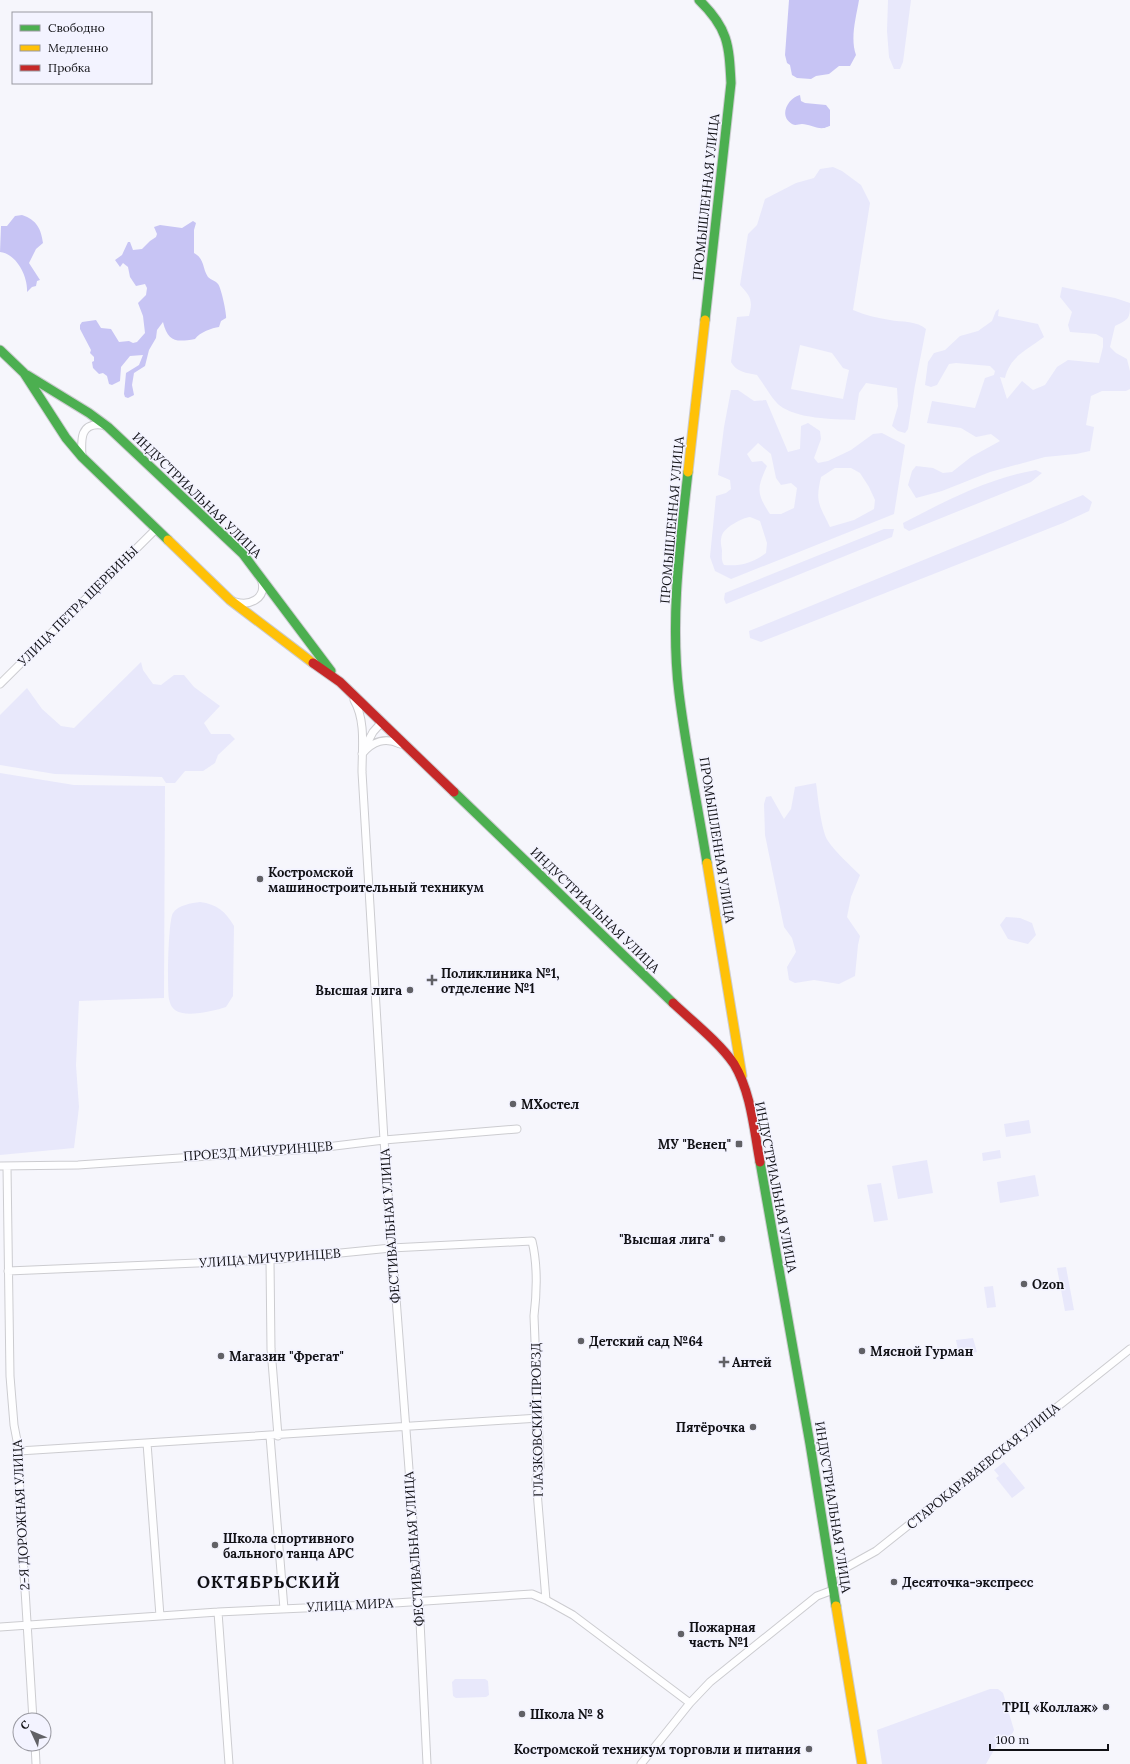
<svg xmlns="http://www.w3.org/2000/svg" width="1130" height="1764" font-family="Lora,serif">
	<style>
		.green { fill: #e8e8fb; fill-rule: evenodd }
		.water { fill: #c7c4f4 }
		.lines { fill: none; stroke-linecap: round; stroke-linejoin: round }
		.street-casing { stroke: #ccccd0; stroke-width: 9 }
		.fast-casing { stroke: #ccccd0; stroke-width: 11 }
		.slow-casing { stroke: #ccccd0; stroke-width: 11 }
		.jam-casing { stroke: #ccccd0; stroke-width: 11 }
		.street { stroke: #fefeff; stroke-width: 7 }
		.fast { stroke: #4caf50; stroke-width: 9 }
		.slow { stroke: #ffc107; stroke-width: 9 }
		.jam { stroke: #c62828; stroke-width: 9 }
		.poi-dot { fill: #616166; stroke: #f3f3ff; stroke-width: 1.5 }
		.labels { text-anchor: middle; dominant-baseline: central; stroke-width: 3; stroke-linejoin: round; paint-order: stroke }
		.street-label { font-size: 13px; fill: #111115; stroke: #f3f3ff }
		.poi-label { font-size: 13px; font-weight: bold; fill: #111115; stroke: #f3f3ff; text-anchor: start }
		.district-label { font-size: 17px; font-weight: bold; letter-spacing: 1px; fill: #111115; stroke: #f3f3ff }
	</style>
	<rect width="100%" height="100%" fill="#f6f6fc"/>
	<path class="green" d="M888,0H911L903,62L900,69H894L889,57L887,31Z
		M833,167L842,171L861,185L870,203L853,310C865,315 877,318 890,320C901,322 918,321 926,329L915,385L908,429L905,433L898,431L892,426L898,406L897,388L866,383L859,393L855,420C833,419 796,419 779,405C773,400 763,383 757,375C747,373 736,372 731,362L737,317L749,316C753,300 751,297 740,285L748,234L757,225L765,199L796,183L814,178L820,169ZM800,345L832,353L843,368L849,370L843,399L791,389Z
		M1062,287L1115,298L1130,303C1130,319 1129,319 1115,326L1110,347L1116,353L1127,359L1130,371V389L1126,391H1102L1091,396L1086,425L1094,427L1090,451L1076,454L1045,457L990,472L942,491L916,498L908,485L912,471L916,466L933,468L943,473L952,472L971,457L1000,441L991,434L976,437L961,428L927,423L932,401L975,408L985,378L994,375L995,371L990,366L956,363L949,364L937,385L931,387L925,385L928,362L934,353L945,350L960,336L978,331L992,321L996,311L999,309L998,316L1038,324L1044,337C1027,350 1010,356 1005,378L1000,377L1007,399L1022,381L1033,390L1045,385L1057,367L1068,360L1099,363L1103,347V338L1096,334L1070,332L1068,325L1072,312L1060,297Z
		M731,390H738L754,401L766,400L788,452L800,449L801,426L808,423L820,431L821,439L814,458L818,463L828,461L851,450L873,434L882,433L905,445L894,514L731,579L715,571L710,557L716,496L726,493L731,489L730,480L718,475L724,427ZM758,443L771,454L776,478L781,485L791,483L797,488L794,508L781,514H770C756,493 757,488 767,466L762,461L752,462L747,454ZM835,468H851L860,473L869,487L875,500L874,509L854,520L830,527C819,504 815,503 821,477ZM750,517L760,521L767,543L766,553C752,563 742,566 724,565C721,560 722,556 722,550C721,544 720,541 722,535C725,527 742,518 750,517Z
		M1036,470L1042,473L1031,482L909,531L904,528L903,523C946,501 988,478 1036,470Z
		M1083,495L1092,502L1089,511L1063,523L761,642L750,638L749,631Z
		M884,529H894L892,537L726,604L724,599L725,593Z
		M141,662L143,670L153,684L161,685L174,675H184L194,687L220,706L204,723L211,734H230L235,739L218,755L215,763L203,771H185L175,783H166L162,777L55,774L0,765V715L27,688L42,709L61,726L74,728Z
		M0,773L74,785L165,786L164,998L79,1001L76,1065L79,1107L74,1148L0,1155Z
		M816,783C818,797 821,830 828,841C837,854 849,864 860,875L851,897L847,917L860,936L858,945L855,976L839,984L814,980L795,983L789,980L787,967L796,952L792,938L784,927L765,835L764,804L766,797L771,796L784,819L791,809L795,787Z
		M200,902C217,904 226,912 234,926L233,996L226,1007C214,1011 185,1018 175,1010C171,1007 170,1003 169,999C167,988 168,921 173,913C178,905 192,903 200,902Z
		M1006,917L1020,918L1032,923L1036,935L1028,944L1008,939L1000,925Z
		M1029,1120L1031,1133L1006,1137L1004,1124Z
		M1000,1150L1001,1158L983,1161L982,1153Z
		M927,1160L933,1193L898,1199L892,1166Z
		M1035,1175L1039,1196L1000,1203L997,1182Z
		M881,1183L888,1220L874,1222L867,1185Z
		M1066,1267L1074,1310L1065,1311L1057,1268Z
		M993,1286L996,1307L987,1308L984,1287Z
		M973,1338L977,1352L959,1355L956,1340Z
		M1004,1462L1025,1488L1012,1498L996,1478L999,1476L994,1470Z
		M455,1679H485L488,1681L489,1695L486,1697L456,1698L453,1696L452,1682Z
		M990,1689H998L1003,1693L1014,1730C1012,1736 1008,1737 1002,1736L986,1764H882L877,1730Z"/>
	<path class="water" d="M789,0H859C856,18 850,38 856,55L850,66H839L829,74L816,76L811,79L797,78L792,75L790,65L787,63L785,55Z
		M800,95L801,101L805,103L826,105L830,110V126C829,126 825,128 824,128C816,129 809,124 802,124C798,124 796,126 792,124C778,116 788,98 800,95Z
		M22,215C37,220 41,229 43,243L36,249L29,263L40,280L37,281L36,286L32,287L27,292C28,277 17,254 0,252L1,226H7L15,216Z
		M193,221L196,223L194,230V253C205,259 202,268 208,277C211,280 216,281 218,284C221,287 227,315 226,318L221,321L219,327C212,328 200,332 195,339C177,342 168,343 163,322L157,330L156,338L149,350L145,366L134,373L132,385L134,395L128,398L125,397L124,394L126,373L139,365L143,355L130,356L121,367L120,381L112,385L109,384L107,376L103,373L99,374L93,368L92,362L94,361V357L90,353L91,350L80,329V325L82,322L96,320L101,328L111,329L119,342L129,341L133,343L137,342L145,333L143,316L138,303L146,295L147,288L145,284L136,286L130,277L128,267L123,263L120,267L115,260L122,255L128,242H130L133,250L142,249L150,241L156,237L157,234L154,227L160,225L182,228Z"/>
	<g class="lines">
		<g class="street-casing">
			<path id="street" d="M82,456C81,440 80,422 102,425
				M236,602C249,606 266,599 262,582
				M0,684L156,529
				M354,700C366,721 362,748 362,772L384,1140L419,1601L427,1764
				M364,749L373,732L381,723
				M362,754C373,741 385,737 400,744
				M0,1166L78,1165L310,1149L384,1140L517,1129
				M7,1167L10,1376L14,1425L19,1451L20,1508L33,1720
				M270,1260L271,1349L278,1436
				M8,1271L270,1260L391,1248L532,1241C538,1266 537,1291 534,1316L540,1467L536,1479L546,1600
				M270,1436L284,1609
				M147,1443L160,1616
				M19,1451L539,1418
				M831,1576L876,1551L1130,1349
				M218,1612L229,1764
				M0,1627L218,1612L349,1606L532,1594L546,1600L573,1615L690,1703
				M35,1744L36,1764
				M641,1764L690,1703L710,1682L817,1596L833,1590"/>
		</g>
		<g class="fast-casing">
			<path id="fast" d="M699,0C728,28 729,44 731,83L705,320
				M0,350L24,373L66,438L82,457L168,540
				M27,375L89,413L108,427L243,554L331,671
				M688,472C680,545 670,619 679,693C686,750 698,807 707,863
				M454,792L673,1003
				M760,1162L810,1444L836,1606"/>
		</g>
		<g class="slow-casing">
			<path id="slow" d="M688,472L705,320
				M168,540L230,600L313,663
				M707,863L742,1076
				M836,1606L862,1764"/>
		</g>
		<g class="jam-casing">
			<path id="jam" d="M313,663L340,682L454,792
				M673,1003C691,1020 720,1043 734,1064C751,1092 754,1130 760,1162"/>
		</g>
		<use href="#street" class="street"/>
		<use href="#fast" class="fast"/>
		<use href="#slow" class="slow"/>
		<use href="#jam" class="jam"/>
	</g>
	<g class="poi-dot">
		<circle cx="260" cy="879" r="4"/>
		<path d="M430 974h4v4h4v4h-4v4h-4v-4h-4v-4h4z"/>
		<circle cx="410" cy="990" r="4"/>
		<circle cx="513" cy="1104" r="4"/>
		<rect x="735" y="1140" width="8" height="8" rx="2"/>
		<circle cx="722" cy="1239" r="4"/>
		<circle cx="1024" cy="1284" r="4"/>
		<circle cx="581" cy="1341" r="4"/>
		<circle cx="862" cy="1351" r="4"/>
		<circle cx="221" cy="1356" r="4"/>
		<path d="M722 1356h4v4h4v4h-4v4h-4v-4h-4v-4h4z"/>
		<circle cx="753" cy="1427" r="4"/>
		<circle cx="215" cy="1545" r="4"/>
		<circle cx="894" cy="1582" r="4"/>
		<circle cx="681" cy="1634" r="4"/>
		<circle cx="1106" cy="1707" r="4"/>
		<circle cx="522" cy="1714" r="4"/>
		<circle cx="809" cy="1749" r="4"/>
	</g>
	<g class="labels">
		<g class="street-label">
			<text transform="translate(706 197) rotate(-84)">ПРОМЫШЛЕННАЯ УЛИЦА</text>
			<text transform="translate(197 495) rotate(44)">ИНДУСТРИАЛЬНАЯ УЛИЦА</text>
			<text transform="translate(672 520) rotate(-85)">ПРОМЫШЛЕННАЯ УЛИЦА</text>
			<text transform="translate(78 606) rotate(-45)">УЛИЦА ПЕТРА ЩЕРБИНЫ</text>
			<text transform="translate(717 840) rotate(81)">ПРОМЫШЛЕННАЯ УЛИЦА</text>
			<text transform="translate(595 910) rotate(44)">ИНДУСТРИАЛЬНАЯ УЛИЦА</text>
			<text transform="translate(258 1151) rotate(-4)">ПРОЕЗД МИЧУРИНЦЕВ</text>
			<text transform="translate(776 1187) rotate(79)">ИНДУСТРИАЛЬНАЯ УЛИЦА</text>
			<text transform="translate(390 1226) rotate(-94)">ФЕСТИВАЛЬНАЯ УЛИЦА</text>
			<text transform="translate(270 1258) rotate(-4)">УЛИЦА МИЧУРИНЦЕВ</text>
			<text transform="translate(537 1420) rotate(-91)">ГЛАЗКОВСКИЙ ПРОЕЗД</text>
			<text transform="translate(983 1466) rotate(-39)">СТАРОКАРАВАЕВСКАЯ УЛИЦА</text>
			<text transform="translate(833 1507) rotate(81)">ИНДУСТРИАЛЬНАЯ УЛИЦА</text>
			<text transform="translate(21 1515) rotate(-93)">2-Я ДОРОЖНАЯ УЛИЦА</text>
			<text transform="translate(414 1549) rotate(-94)">ФЕСТИВАЛЬНАЯ УЛИЦА</text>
			<text transform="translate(350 1605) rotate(-3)">УЛИЦА МИРА</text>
		</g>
		<g class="poi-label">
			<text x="268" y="872">Костромской<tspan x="268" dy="15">машиностроительный техникум</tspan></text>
			<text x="441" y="973">Поликлиника №1,<tspan x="441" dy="15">отделение №1</tspan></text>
			<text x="402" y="990" text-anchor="end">Высшая лига</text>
			<text x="521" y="1104">МХостел</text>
			<text x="731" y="1144" text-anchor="end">МУ "Венец"</text>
			<text x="714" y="1239" text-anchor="end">"Высшая лига"</text>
			<text x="1032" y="1284">Ozon</text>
			<text x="589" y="1341">Детский сад №64</text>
			<text x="870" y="1351">Мясной Гурман</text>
			<text x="229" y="1356">Магазин "Фрегат"</text>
			<text x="732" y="1362">Антей</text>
			<text x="745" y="1427" text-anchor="end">Пятёрочка</text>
			<text x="223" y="1538">Школа спортивного<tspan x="223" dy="15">бального танца АРС</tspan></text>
			<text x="902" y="1582">Десяточка-экспресс</text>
			<text x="689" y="1627">Пожарная<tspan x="689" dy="15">часть №1</tspan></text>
			<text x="1098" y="1707" text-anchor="end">ТРЦ «Коллаж»</text>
			<text x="530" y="1714">Школа № 8</text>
			<text x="801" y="1749" text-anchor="end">Костромской техникум торговли и питания</text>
		</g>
		<g class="district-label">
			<text x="269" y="1582">ОКТЯБРЬСКИЙ</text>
		</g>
	</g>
	<rect x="12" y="12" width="140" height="72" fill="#f3f3ff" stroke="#9999a1"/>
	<rect x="20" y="25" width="20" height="6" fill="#4caf50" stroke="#9999a1"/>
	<text x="48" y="32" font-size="12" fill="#111115">Свободно</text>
	<rect x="20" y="45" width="20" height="6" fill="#ffc107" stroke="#9999a1"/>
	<text x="48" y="52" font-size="12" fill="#111115">Медленно</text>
	<rect x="20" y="65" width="20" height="6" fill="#c62828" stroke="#9999a1"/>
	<text x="48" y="72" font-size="12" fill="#111115">Пробка</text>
	<g transform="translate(32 1732) rotate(314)"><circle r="19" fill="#f3f3ff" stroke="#9999a1"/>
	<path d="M0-3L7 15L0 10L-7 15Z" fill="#616166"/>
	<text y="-6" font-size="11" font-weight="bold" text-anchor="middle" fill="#111115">С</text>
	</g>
	<path d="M990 1744v6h118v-6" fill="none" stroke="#111115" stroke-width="2"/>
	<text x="996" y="1744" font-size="12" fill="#111115" stroke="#f3f3ff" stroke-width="3" paint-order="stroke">100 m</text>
</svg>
